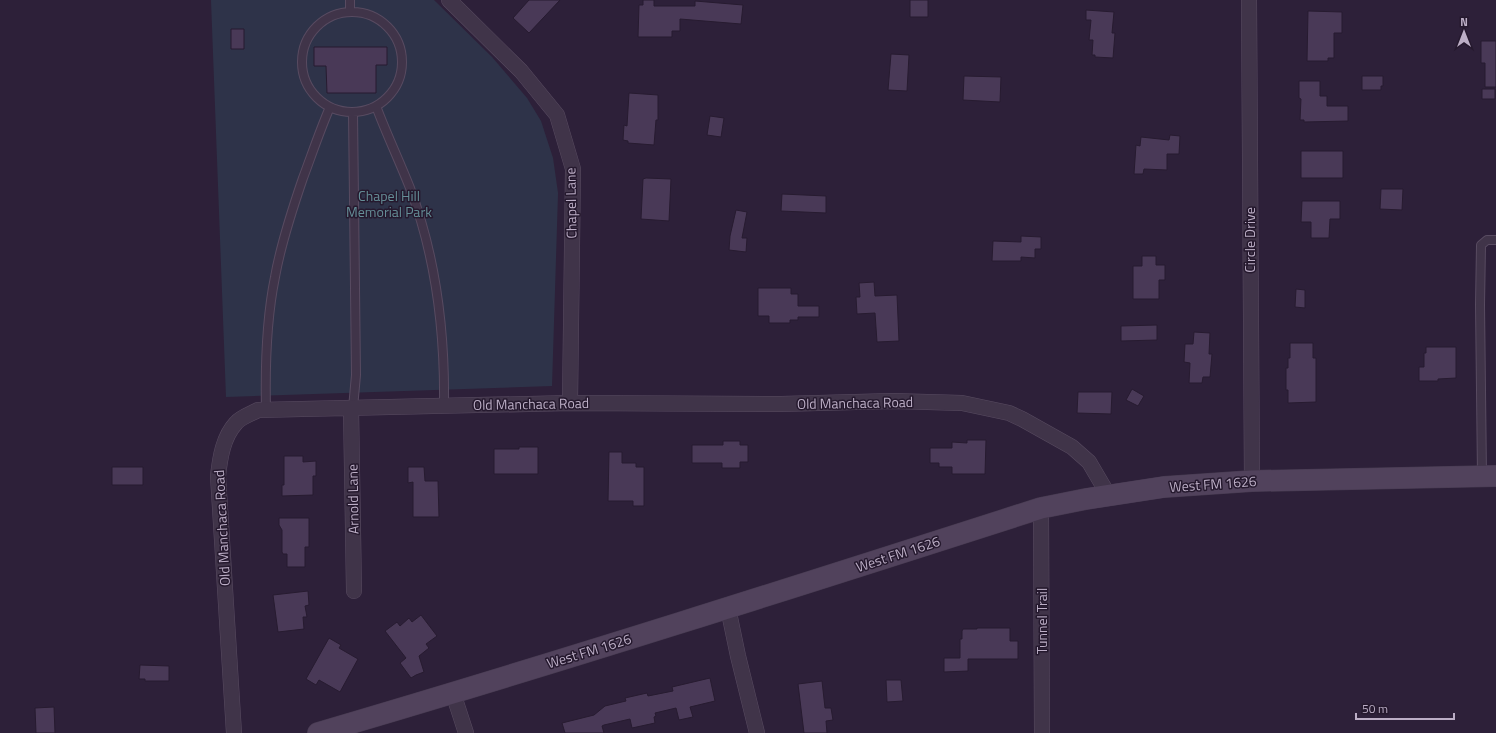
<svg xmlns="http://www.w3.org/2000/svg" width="1496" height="733" font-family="'Titillium Web',sans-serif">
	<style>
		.green { fill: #2e3349 }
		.building { fill: #493957; stroke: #271b30 }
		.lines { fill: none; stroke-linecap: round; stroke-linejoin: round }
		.service-casing { stroke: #584b61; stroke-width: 10 }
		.minor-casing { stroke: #584b61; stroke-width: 16 }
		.secondary-casing { stroke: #463a50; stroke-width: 22 }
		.service { stroke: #403449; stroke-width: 8 }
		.minor { stroke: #403449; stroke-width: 15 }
		.secondary { stroke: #51425c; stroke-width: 21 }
		.labels { text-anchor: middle; stroke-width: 3; stroke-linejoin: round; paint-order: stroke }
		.park-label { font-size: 14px; fill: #658e97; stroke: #25192e }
		.street-label { font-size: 14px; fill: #bcaec6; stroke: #25192e }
	</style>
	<rect width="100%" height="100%" fill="#2d2039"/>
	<path class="green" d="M211,0H434L492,57L527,98L541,121L553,158L558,193L552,386L226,397Z"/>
	<path class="building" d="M529,0H560L529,33L513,18Z
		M643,0H654V6H695V1L743,5L741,24L680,19V31H672V37H638L639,5H643Z
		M910,0H928V17H910Z
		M1086,10L1114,12L1112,33H1115L1113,58L1095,57V55H1092L1093,40H1089L1091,20H1086Z
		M1308,11L1342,12V33H1334V58H1328V61H1307Z
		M231,29H244V49H231Z
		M1481,41H1496V87H1485V63H1481Z
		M314,47H387V65H376V93H327L326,66H314Z
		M891,54L909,55L907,91L888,90Z
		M964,76L1001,77L1000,102L963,100Z
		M1362,76H1383V86H1381V90H1362Z
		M1299,81H1320V96H1327V106H1348V121L1304,122V120H1300L1301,99L1299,98Z
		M1482,89H1495V99H1482Z
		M629,93L658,95V120H656L654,145L628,143V141L623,140L624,125L627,126Z
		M710,116L724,118L721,137L707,135Z
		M1170,135L1180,136L1179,154H1167V170L1144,169L1143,174H1134L1136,145L1140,146L1141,137L1169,140Z
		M1301,151H1343V178H1301Z
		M646,178L671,179L669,221L641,219L643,179Z
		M1381,189H1403L1402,210L1380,209Z
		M782,194L826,196V213L781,211Z
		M1302,201H1340V219H1330L1329,238H1311V222H1301Z
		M736,210L747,212L742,238H747L746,252L729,250L730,236Z
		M1021,236L1041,237V249H1035V258L1021,257V261H992L993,241L1021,242Z
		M1142,256H1156V265H1165V280H1159V299H1133V266H1142Z
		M874,282L875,296L897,295L899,341L877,342L875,313L857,314L856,297H860L859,283Z
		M758,288H791V294H798V306H819V317H798V320H790V323H769V316H758Z
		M1296,289L1305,290V308L1295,307Z
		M1157,325V340L1121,341V326Z
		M1194,332L1210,333L1209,354H1212L1210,377H1203L1202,383H1189L1190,363L1184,362L1185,344H1193Z
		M1290,343H1313V358H1316V402L1288,403V390H1286V368H1288V358H1290Z
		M1426,347H1456V378L1438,379V381H1419V367H1424V353H1426Z
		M1132,389L1144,396L1138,406L1126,400Z
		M1078,392H1112L1111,414L1077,413Z
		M967,440H986L985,474H952V467H939V463H930V448H952V442L967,443Z
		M723,441H740V445H748V462H740V468H722V463H692V445H723Z
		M519,447H538V474H494V449H519Z
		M609,452H622V463H636V467H644V506H633V501H608Z
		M284,456H303V462L316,461V476H313V495L282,496V485H284Z
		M112,467H143V485H112Z
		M408,467H424L425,481H438L439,517H413V482L408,483Z
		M279,518H309V547H305V567H287V554H283L282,552V530L279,525Z
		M308,591L309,605L305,606L307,617H303L304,629L278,632L273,595Z
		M421,615L437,636L426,644L429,648L419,656L424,672L416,675L411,678L400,663L406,658L385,631L397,622L400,626L409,618L412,622Z
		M977,628H1010V641H1018V659H968V671L944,672V658H960V639H962V631L963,629H977Z
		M329,638L341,645L339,648L358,659L340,692L319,680L316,685L306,679Z
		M140,665L169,666V681H145V679H139Z
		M710,678L715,701L690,707L693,717L679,720L676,708L655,713L656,716L654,717L655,723L632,728L630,719L604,725L602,726L604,733H565L562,723L594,715L605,706L626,701L625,698L647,693L648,696L673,691L672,687Z
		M886,680H901L903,701L887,702Z
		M822,681L825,708H831L833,720L826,721L827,733H804L798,684Z
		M54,707L55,733H36L35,708Z"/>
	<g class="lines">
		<defs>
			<path id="service" d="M302 62a50 50 0 1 1 100 0a50 50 0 1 1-100 0Z
				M350,12V0
				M376,106C386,133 399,160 410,188C436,257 445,332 444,406
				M353,408L356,375L353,113
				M266,410C265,366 266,321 275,277C281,243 292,210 303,178C312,154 320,130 330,107
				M1482,476L1480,305L1481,245L1487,240H1496"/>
			<path id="minor" d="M449,0L521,71L557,115L573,169L570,403
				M1249,0L1252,481
				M351,408L354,591
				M1041,508L1042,733
				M728,608L738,656L757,733
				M453,693L466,733
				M234,733L218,476C220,458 223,437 236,423C241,417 251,414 258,410L570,403L781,404L893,401L962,403L1009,413L1022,419L1072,447L1089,462L1109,496"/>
			<path id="secondary" d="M318,733C560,662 801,585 1041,508L1086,499L1164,487L1252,481L1496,476"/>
		</defs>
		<use href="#service" class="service-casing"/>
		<use href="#minor" class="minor-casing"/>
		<use href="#secondary" class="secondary-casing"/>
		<use href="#service" class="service"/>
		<use href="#minor" class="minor"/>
		<use href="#secondary" class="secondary"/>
	</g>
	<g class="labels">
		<g class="park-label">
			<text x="389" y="201">Chapel Hill<tspan x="389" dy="16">Memorial Park</tspan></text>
		</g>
		<g class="street-label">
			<text transform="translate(571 203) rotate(-91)" y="5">Chapel Lane</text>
			<text transform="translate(1250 240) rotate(-90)" y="5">Circle Drive</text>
			<text transform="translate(855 403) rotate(-1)" y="5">Old Manchaca Road</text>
			<text transform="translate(531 404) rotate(-1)" y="5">Old Manchaca Road</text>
			<text transform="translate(1213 484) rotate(-4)" y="5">West FM 1626</text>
			<text transform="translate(353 499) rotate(-91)" y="5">Arnold Lane</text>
			<text transform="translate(222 528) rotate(-93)" y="5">Old Manchaca Road</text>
			<text transform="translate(898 554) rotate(-18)" y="5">West FM 1626</text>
			<text transform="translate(1042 621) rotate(-90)" y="5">Tunnel Trail</text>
			<text transform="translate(589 651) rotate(-17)" y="5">West FM 1626</text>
		</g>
	</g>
	<g transform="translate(1464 32)" stroke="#25192e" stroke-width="3" paint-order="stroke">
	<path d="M0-3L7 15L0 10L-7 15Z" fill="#bcaec6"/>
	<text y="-6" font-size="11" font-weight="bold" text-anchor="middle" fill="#bcaec6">N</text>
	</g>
	<path d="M1356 713v6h98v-6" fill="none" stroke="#bcaec6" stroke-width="2"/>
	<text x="1362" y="713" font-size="12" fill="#bcaec6" stroke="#25192e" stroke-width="3" paint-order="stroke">50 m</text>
</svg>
